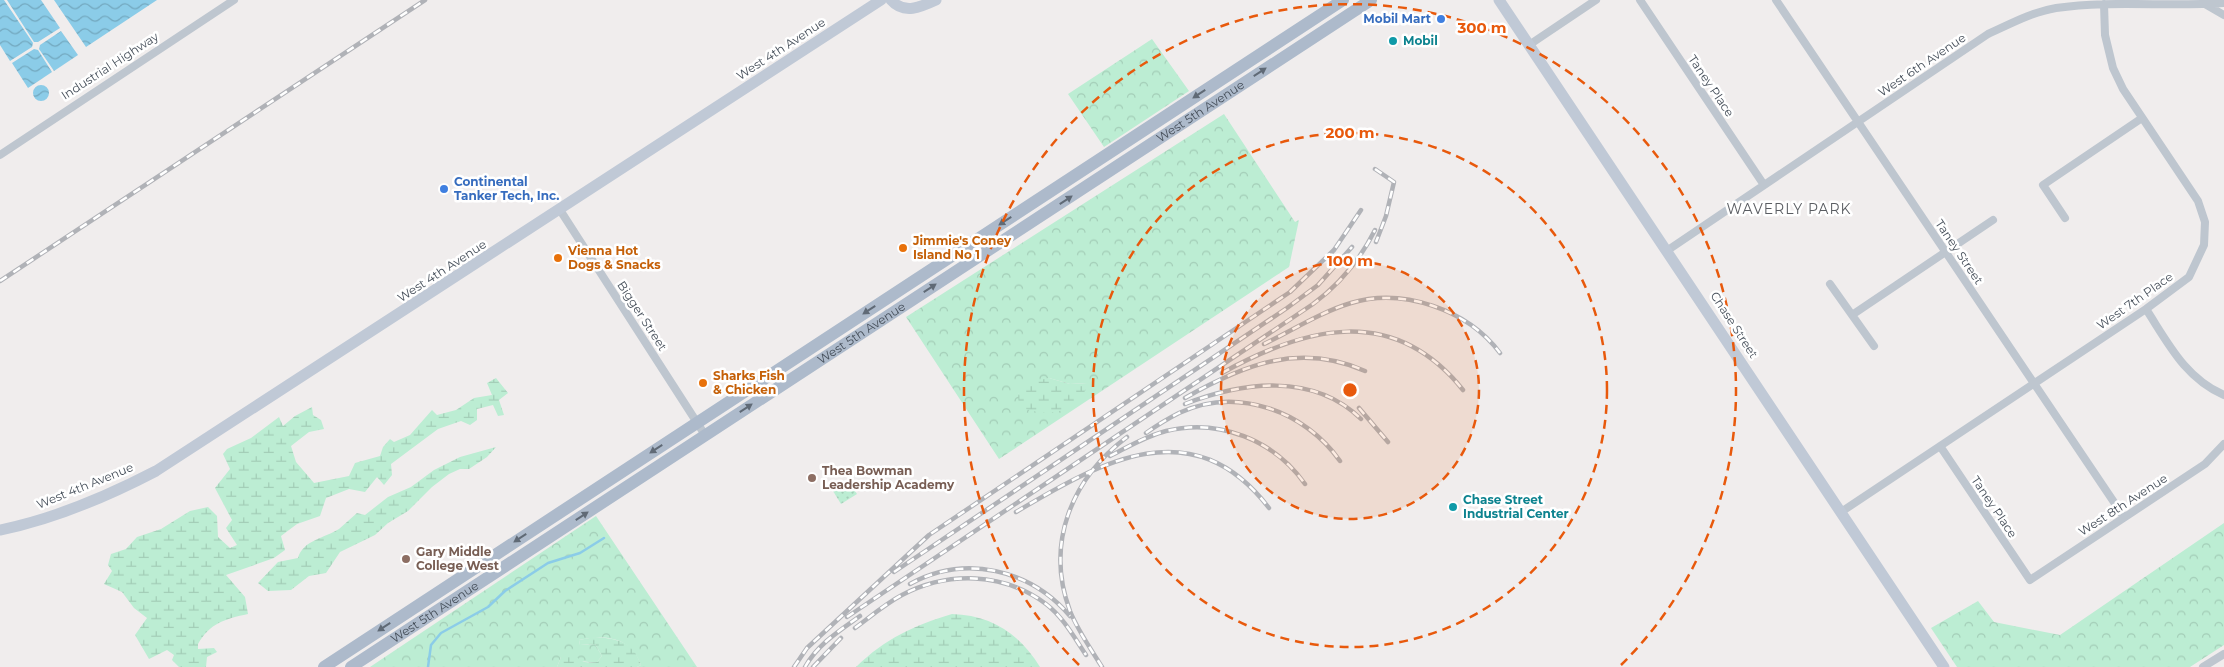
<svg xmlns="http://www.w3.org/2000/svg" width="2224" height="667" font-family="Montserrat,sans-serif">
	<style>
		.forest { fill: url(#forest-crowns); fill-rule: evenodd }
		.wetland { fill: url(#wetland-marsh) }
		.park { fill: url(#park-dots) }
		.water { fill: url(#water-waves) }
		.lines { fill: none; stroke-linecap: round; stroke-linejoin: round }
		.stream { stroke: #8bcce8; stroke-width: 2.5 }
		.street { stroke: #bec6cf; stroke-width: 8 }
		.secondary { stroke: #c0c9d6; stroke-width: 11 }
		.primary { stroke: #adbacb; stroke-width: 12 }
		.rail-casing { stroke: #b0b2b7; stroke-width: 4.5 }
		.rail { stroke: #fff; stroke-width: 2.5; stroke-dasharray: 8; stroke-linecap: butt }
		.oneway { fill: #606a76 }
		.ring { fill: none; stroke: #e8590c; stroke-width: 2.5; stroke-dasharray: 9 6 }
		.shop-dot { fill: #3f7fe0; stroke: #fff; stroke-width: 2 }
		.culture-dot { fill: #0f9aa8; stroke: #fff; stroke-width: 2 }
		.food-dot { fill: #e8710a; stroke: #fff; stroke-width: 2 }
		.education-dot { fill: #8d6e63; stroke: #fff; stroke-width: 2 }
		.labels { text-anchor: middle; stroke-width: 5; stroke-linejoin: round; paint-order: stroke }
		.shop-label { font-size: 12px; font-weight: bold; fill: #366cbe; stroke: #fff; text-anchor: end }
		.culture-label { font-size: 12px; font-weight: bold; fill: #0d838f; stroke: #fff; text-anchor: start }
		.street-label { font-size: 12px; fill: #464f5a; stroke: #fff }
		.food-label { font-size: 12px; font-weight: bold; fill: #c56008; stroke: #fff; text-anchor: start }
		.education-label { font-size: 12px; font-weight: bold; fill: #785e54; stroke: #fff; text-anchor: start }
		.neighbourhood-label { font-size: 14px; letter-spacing: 1px; fill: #5a5d62; stroke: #fff }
		.centre { fill: #e8590c; stroke: #fff; stroke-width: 2.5 }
		.ring-label { font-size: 15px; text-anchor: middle; font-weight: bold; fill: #e8590c; stroke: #fff; stroke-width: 5; stroke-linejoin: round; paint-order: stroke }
	</style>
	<defs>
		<pattern id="forest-crowns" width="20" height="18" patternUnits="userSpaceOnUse" patternTransform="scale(1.25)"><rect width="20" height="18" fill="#bcedd3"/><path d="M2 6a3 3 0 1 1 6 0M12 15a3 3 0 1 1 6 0" fill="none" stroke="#a3cdb7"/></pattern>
		<pattern id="wetland-marsh" width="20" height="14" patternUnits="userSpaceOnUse" patternTransform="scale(1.25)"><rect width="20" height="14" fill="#bcedd3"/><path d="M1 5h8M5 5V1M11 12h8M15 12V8" fill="none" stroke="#a3cdb7"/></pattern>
		<pattern id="park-dots" width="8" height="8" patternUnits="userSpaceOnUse" patternTransform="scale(1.25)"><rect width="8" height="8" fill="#bcedd3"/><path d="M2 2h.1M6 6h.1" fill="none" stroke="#a3cdb7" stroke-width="1.8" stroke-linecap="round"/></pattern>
		<pattern id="water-waves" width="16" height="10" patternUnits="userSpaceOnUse" patternTransform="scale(1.25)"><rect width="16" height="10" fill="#8bcce8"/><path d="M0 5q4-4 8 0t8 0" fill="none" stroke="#73a8bf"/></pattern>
	</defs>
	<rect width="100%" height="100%" fill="#f0eded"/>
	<path class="forest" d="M1152,39L1189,91L1104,147L1068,94Z
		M1224,114L1295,222L1299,220L1289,267L999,459L906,317ZM1049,378L1070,384L1089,383L1018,394Z
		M596,516L697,667H637L641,665C631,637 605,634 579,640L580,645L595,644L602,656L597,662C584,663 574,659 561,657L557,667H370Z
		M2224,523V645L2190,667H1957L1931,628L1978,601L1994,622L2060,635Z"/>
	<path class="wetland" d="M496,378L508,393L499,400L504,415L498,416L493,405L477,409V420L470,425L461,421L438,429L391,464L392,475L384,485L377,477L365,492L349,489L326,498L320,516L297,524L281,536L285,550L274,558L226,575L245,597L248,614C225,619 210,623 198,644V649L214,648L217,652L207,657L206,667H179L172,660L174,655L167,650L149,659L135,635L147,618L134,608L122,592L104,584L112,571L108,565L111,554L126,549L137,537L161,529L190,511L208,507L217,516L218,537L230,548L237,545L226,528L232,520L215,488L230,469L223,454L227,449L251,438L279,417L283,426L295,416L312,407L313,415L321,420L324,429L309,432L291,446L296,462L314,483L349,476L355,463L380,456L383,447L390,439L394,442L410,435L432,410L437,415L456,410L474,398L492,395L487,383Z
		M1049,378L1070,384L1089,383C1076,414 1048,418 1019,407L1018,394L1031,382Z
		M496,447L487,457L469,469H460L449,474L432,487L408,511L388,523L375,535L340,552L326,573L309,576L291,590L268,591L258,583L278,562L298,558C303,540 325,538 339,529C345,524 351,518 357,513L365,515L388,497L411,487L434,470L460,457Z
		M952,614C991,615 1020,634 1040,667H856C886,638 913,626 952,614Z
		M595,637C618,639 633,641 641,665L637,667H557L561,657L574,652C579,663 586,663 597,662L602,656L595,644L580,645L579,640Z"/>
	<path class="park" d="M848,481L857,494L841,504L833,491Z"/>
	<path class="water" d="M0,0H4L33,43L32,47L10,61L0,45Z
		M7,0H41L60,28L38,42H34Z
		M54,0H157L86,47Z
		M61,31L78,55L54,71L39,49L40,45Z
		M34,49L38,50L52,72L28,88L12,63Z
		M33 93a8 8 0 1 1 16 0a8 8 0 1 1-16 0Z"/>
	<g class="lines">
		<path class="stream" d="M428,667L431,645L441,633L488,607L505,591L548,563L580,553L604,538"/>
		<path class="street" d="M1640,0L1764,185
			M1776,0L2124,517
			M2205,4L2224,15
			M1529,45L1596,0
			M0,155L234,0
			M560,210L705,435
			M2065,218L2043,185L2142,118
			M1668,250L1988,34C2010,24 2032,12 2056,8C2111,0 2168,7 2224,3
			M1830,284L1874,346
			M2146,309C2168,343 2185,378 2224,395
			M1852,315L1993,220
			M1940,446L2030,580L2205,464L2224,444
			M1841,512L2146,309L2189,277L2204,245L2205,222L2198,201L2123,89L2113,68L2105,35L2104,4
			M2203,667L2224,654"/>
		<path class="secondary" d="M891,0C904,15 921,7 936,0
			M1499,0L1944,667
			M0,530C55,519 106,497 156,471L881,0"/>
		<g class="primary">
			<path d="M324,667L1343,0"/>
			<path id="s1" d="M351,667L1371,0"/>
		</g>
		<defs>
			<path id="rail" d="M1375,169L1394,182L1386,216L1376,242
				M0,281L425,0
				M1264,344C1293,330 1321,312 1351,303C1403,287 1468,310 1500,353
				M1222,373C1307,326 1394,304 1463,390
				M1185,398C1243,365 1299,342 1365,371
				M1185,404C1242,382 1313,372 1361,419
				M1359,408L1388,442
				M1146,433C1156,426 1167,419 1179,413C1237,386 1305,411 1340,461
				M1110,456C1128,447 1146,436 1166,431C1219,418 1274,440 1305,484
				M1016,512C1102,461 1193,409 1269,508
				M894,572L1287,308L1318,285L1352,247
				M910,584C965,554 1030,569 1070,616
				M847,617L1313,304C1340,284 1360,260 1375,230
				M855,628C870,617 885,604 902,595C948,571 1003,572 1046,604C1063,617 1074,637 1086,655
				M794,667L807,648L929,535L1290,292L1334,250L1361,210
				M805,667C818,644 839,631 860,616
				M813,667L841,638
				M1102,667C1091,649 1078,631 1070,611C1045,544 1071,479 1127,437"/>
		</defs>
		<use href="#rail" class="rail-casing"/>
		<use href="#rail" class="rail"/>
	</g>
	<defs><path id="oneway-solid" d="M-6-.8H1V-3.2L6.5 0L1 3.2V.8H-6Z" transform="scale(1.25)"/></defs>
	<g class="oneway">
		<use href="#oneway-solid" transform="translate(1260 72) rotate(-33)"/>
		<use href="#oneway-solid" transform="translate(1199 94) rotate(147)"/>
		<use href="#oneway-solid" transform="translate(1066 200) rotate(-33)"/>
		<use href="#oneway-solid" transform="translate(1005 221) rotate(147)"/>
		<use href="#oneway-solid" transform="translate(930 288) rotate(-33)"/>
		<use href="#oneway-solid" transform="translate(869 310) rotate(147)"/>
		<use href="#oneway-solid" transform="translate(746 408) rotate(-33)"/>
		<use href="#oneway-solid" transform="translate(656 449) rotate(147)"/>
		<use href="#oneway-solid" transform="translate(582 516) rotate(-33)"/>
		<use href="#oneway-solid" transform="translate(520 538) rotate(147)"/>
		<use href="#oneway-solid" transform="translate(384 627) rotate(147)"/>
	</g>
	<circle cx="1350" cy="390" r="129" fill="#e8590c" fill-opacity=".12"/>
	<g class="ring">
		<circle cx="1350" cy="390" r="129"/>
		<circle cx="1350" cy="390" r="257"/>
		<path d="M1079 665A386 386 0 1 1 1621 665"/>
	</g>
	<g class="shop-dot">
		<circle cx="1441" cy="19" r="5"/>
		<circle cx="444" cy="189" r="5"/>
	</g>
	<g class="culture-dot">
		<circle cx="1393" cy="41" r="5"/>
		<circle cx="1453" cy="507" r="5"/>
	</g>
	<g class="food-dot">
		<circle cx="903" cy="248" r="5"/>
		<circle cx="558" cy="258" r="5"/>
		<circle cx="703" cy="383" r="5"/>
	</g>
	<g class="education-dot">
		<circle cx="812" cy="478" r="5"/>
		<circle cx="406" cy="559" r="5"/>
	</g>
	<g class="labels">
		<g class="shop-label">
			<text x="1431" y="23">Mobil Mart</text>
			<text x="454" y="186" text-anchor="start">Continental<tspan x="454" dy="14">Tanker Tech, Inc.</tspan></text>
		</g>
		<g class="culture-label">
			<text x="1403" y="45">Mobil</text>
			<text x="1463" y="504">Chase Street<tspan x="1463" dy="14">Industrial Center</tspan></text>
		</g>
		<g class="street-label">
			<text transform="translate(781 49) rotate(-33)" y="4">West 4th Avenue</text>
			<text transform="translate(1922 65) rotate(-34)" y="4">West 6th Avenue</text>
			<text transform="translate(110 66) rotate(-33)" y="4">Industrial Highway</text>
			<text transform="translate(1711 86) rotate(56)" y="4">Taney Place</text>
			<text dy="4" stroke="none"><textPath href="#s1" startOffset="1015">West 5th Avenue</textPath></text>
			<text transform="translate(1959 252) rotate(56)" y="4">Taney Street</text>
			<text transform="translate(442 271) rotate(-33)" y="4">West 4th Avenue</text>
			<text transform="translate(2135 301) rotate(-35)" y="4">West 7th Place</text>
			<text transform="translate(642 316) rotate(57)" y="4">Bigger Street</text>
			<text transform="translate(1734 325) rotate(57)" y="4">Chase Street</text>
			<text dy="4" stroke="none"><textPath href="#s1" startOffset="610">West 5th Avenue</textPath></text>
			<text transform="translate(85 486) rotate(-22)" y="4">West 4th Avenue</text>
			<text transform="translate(2123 505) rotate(-33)" y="4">West 8th Avenue</text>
			<text transform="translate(1994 507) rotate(56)" y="4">Taney Place</text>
			<text dy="4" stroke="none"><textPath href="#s1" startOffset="100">West 5th Avenue</textPath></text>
		</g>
		<g class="food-label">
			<text x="913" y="245">Jimmie's Coney<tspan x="913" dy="14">Island No 1</tspan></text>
			<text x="568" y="255">Vienna Hot<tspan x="568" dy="14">Dogs &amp; Snacks</tspan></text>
			<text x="713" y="380">Sharks Fish<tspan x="713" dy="14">&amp; Chicken</tspan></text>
		</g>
		<g class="education-label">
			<text x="822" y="475">Thea Bowman<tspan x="822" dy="14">Leadership Academy</tspan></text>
			<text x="416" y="556">Gary Middle<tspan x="416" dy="14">College West</tspan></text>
		</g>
		<g class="neighbourhood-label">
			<text x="1789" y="214">WAVERLY PARK</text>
		</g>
	</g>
	<circle cx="1350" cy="390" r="8" class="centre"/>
	<g class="ring-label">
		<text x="1482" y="33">300 m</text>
		<text x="1350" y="138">200 m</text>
		<text x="1350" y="266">100 m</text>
	</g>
</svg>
